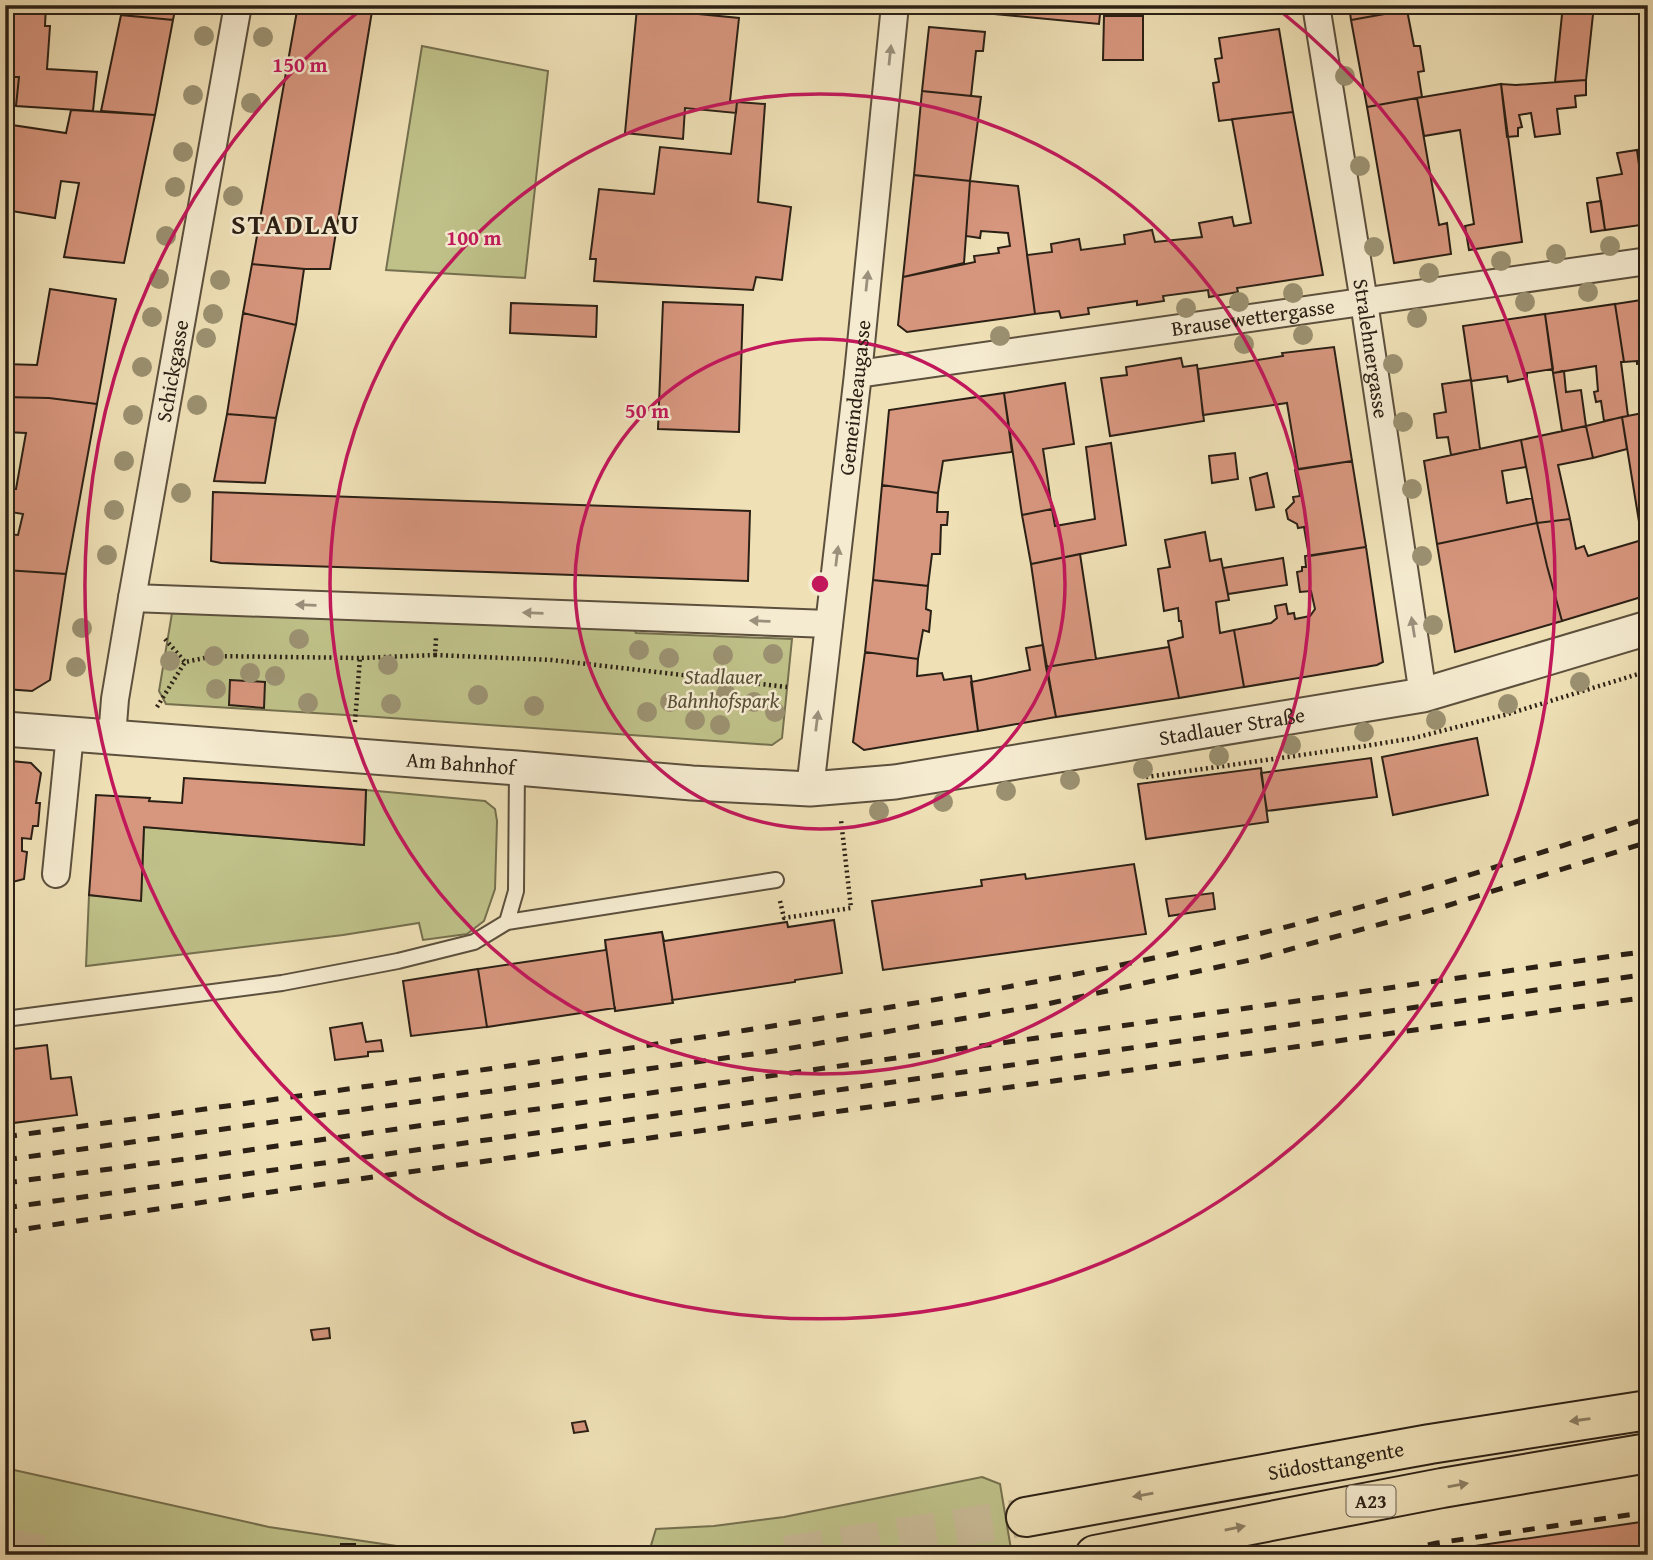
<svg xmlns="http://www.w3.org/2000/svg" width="1653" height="1560" font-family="'Gentium Book Plus',serif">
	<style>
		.green { fill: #bfc189; stroke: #75704f; stroke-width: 2 }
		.building { fill: #d7967e; stroke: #2b2015; stroke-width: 2 }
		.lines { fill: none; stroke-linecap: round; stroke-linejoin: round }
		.motorway-tunnel { stroke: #c8ba96; stroke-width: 38; stroke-dasharray: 38 19; stroke-linecap: butt }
		.service-casing { stroke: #5c503d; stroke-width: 18 }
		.minor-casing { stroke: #5c503d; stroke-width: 30 }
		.tertiary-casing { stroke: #5c503d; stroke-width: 37 }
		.motorway-casing { stroke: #2b2015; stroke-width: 42 }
		.path { stroke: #2b2015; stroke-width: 4.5; stroke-dasharray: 2 3.5; stroke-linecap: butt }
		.service { stroke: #f5ebd0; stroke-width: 14 }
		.minor { stroke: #f5ebd0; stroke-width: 26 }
		.tertiary { stroke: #f5ebd0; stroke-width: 33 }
		.motorway { stroke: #efe0b6; stroke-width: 38 }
		.rail { stroke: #2b2015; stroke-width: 5; stroke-dasharray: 12 12; stroke-linecap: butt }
		.tree { fill: #9b9171 }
		.oneway { fill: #9a907c }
		.oneway2 { fill: #8d8066 }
		.ring { fill: none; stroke: #c2185b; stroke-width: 3.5 }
		.labels { text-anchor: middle; stroke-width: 5; stroke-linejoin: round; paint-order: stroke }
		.shield { fill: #f5ebd0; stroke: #685d4d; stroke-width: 2 }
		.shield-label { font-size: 19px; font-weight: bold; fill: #2b2015 }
		.street-label { font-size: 21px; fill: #2b2015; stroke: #f5ebd0 }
		.park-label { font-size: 21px; font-style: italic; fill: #575038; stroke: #f5ebd0 }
		.district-label { font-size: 28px; font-weight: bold; letter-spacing: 2px; fill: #2b2015; stroke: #f5ebd0 }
		.centre { fill: #c2185b; stroke: #f5ebd0; stroke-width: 3.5 }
		.ring-label { font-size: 21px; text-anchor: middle; font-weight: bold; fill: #c2185b; stroke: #f5ebd0; stroke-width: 5; stroke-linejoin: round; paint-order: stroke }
	</style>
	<rect width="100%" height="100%" fill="#efe0b6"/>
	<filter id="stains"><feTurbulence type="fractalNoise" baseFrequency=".00286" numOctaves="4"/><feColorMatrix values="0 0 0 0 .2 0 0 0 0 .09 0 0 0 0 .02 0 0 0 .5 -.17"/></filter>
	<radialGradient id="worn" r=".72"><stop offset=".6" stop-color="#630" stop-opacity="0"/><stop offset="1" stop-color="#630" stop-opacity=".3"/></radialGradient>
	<path class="green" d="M422,46L548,71L525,278L386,270Z
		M172,613L634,629L636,633L792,639L782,738L772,745L363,716L166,704L159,691Z
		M366,790L485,801L495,809L497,821L495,889L484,921L467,934L423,940L419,923L343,935L86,966L89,895L141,900L144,827L364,845Z
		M5,1468L269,1527L457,1555H25L5,1551Z
		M982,1477L1000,1484L1012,1555H671L649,1552L656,1529L714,1526L784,1517Z"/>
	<path class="building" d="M5,5H46L45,26H50L47,69L97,72L93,111L16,106L19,77H7L11,25L5,24Z
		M123,5H176L173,20L121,15Z
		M298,5H373L330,269H304L252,264Z
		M931,5H1101L1099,24L931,8Z
		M1349,5H1406L1407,10L1351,20Z
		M1563,5H1594L1586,80L1555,82Z
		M637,8L739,18L730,101L737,102L736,113L685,108L683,139L625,133Z
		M1407,10L1414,46H1420L1424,71L1418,72L1422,97L1367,107L1351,20Z
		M121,15L173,20L155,115L101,111Z
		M1104,16H1143V60H1103Z
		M5,24L11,25L7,77H19L16,106L5,105Z
		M929,27L985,32L983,51H976L971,96L922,91Z
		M1279,29L1293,112L1219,121L1213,83L1219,82L1215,59L1222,58L1219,38Z
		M1586,80V95L1575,96L1576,107L1557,109L1560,134L1535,137L1531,113L1519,115L1522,127L1518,128V136L1507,137L1501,84L1516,85Z
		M1501,84L1522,242L1469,250L1465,226L1474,224L1460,130L1424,136L1417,98Z
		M922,91L981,97L970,181L914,175Z
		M1417,98L1439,225L1447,223L1451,254L1394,263L1367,107Z
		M737,102L765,104L758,202L791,207L782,280L756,277L753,290L594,281L596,259H590L599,189L654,194L660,147L731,154Z
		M71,110L155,115L124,263L64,257L79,183L61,181L55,218L5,210V124L66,133Z
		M1293,112L1323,275L1237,288L1238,292L1209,297L1208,290L1163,296L1164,301L1137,305V301L1088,308L1089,314L1061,318L1059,311L1035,314L1027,255L1052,252L1051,244L1079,239L1081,250L1125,244L1124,235L1152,230L1155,242L1202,237L1199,223L1232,217L1234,226L1251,223L1232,119Z
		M1637,150L1640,172L1648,170V224L1605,230L1597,178L1622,174L1617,153Z
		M914,175L970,181L964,263L903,277Z
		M970,181L1018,186L1035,314L907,332L898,325L903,277L975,262L974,256L999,253L998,248L1010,246L1008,233L981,231L980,238L966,236Z
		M1601,201L1605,230L1591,232L1587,203Z
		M252,264L304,269L296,325L243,313Z
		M50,289L116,299L97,404L49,398L5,397V364L37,365Z
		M1648,299V363L1637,364V361L1624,362L1615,304Z
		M663,302L743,305L739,432L658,429Z
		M511,303L597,306L596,337L510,333Z
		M1615,304L1624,362H1621L1628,416L1604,421L1601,401L1596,402L1594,392L1598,391L1596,366L1553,373L1545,314Z
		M243,313L296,325L276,418L227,414Z
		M1545,314L1553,369L1527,373V378L1508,382L1507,376L1471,381L1463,326Z
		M1334,347L1352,461L1298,469L1287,403L1203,415L1198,369L1283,356L1282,353Z
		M1181,358L1183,367L1197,365L1204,421L1110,436L1101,378L1127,375L1126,367Z
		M1564,371L1566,392L1581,390L1586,426L1562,431L1553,373Z
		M1471,380L1480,449L1451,455L1448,437L1437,438L1434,414L1446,412L1442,384Z
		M1065,383L1074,444L1043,449L1052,509L1022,515L1004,393Z
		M1004,393L1012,452L943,461L938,493L882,485L889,410Z
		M5,397L49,398L97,404L66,574L5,570V534L18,535L23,514L5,511L7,489H16L26,433L5,432Z
		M1648,412V559L1642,540L1622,417Z
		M227,414L276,418L265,483L214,481Z
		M1622,417L1627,449L1593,458L1586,426Z
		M1586,426L1593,458L1558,465L1570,519L1537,523L1521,440Z
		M1521,440L1526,467L1502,471L1507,503L1532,498L1537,523L1437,544L1424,461Z
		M1111,443L1126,545L1031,564L1022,515L1052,509L1055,526L1095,519L1086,447Z
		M1235,453L1238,479L1212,483L1209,456Z
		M1352,461L1366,547L1309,556L1304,527L1298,528L1297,524L1288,519L1286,510L1294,502L1293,497L1300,496L1295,470Z
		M1267,473L1274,507L1256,510L1250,478Z
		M882,485L938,493L937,512H948L947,525H941L940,554H932L928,586L873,580Z
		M213,492L750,511L748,581L221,563L211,561Z
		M1570,519L1576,549L1584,546L1588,556L1642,540L1648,559V595L1562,621L1547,566L1537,523Z
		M1537,523L1547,566L1562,621L1455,652L1437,544Z
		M1205,532L1210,561L1221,559L1229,600L1216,602L1220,633L1234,630L1244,687L1179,698L1168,641L1183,637L1181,621H1179L1178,608L1164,611L1158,569L1170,567L1165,540Z
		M1366,547L1383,662L1377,665L1244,687L1234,630L1271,623L1277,618L1275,606L1286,604L1288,614L1294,613L1295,619L1310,616L1315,609L1311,591L1300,592L1297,572L1302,571V567H1306L1305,556Z
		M1080,554L1096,659L1046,667L1031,564Z
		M1283,558L1287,585L1228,594L1223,568Z
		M5,570L66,574L50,680L32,691L5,689Z
		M873,580L928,586L926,609L931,611L929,632L923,630L918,659L865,652Z
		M1043,645L1056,717L978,731L971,682L1030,670L1026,648Z
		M1169,647L1179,698L1056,717L1046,667Z
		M865,652L918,659L917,676L942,673L944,680L971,676L978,731L864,750L853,742Z
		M230,680L265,682L264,708L229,705Z
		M1477,738L1488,795L1393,815L1382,757Z
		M5,756H10L11,761L31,763L41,773L36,803H40L38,826H33L31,839L22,838V851L27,852L24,879L5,884Z
		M1371,758L1377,797L1267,811L1261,773Z
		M1261,768L1268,822L1146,839L1138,784Z
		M184,778L366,790L364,845L144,827L141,901L89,895L96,795L150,798L149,801L182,803Z
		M1134,864L1146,934L883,970L872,901L982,886L981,880L1025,874L1026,879Z
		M1213,893L1215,909L1169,916L1166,899Z
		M834,920L842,973L795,980V982L672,1000L673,1003L615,1011V1008L487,1027L478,969L606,950L605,940L662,932L664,941L787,922L788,927Z
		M662,932L673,1003L615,1011L605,940Z
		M478,969L487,1027L411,1036L403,981Z
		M362,1023L366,1042L381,1040L383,1051L368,1052V1056L335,1060L330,1028Z
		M47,1045L51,1079L71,1077L77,1115L5,1124V1050Z
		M329,1328L330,1338L313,1340L311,1330Z
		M585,1421L588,1431L574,1433L572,1423Z
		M1648,1521V1555H1448L1447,1550Z
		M341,1544H355L354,1555H340Z"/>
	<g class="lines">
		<path class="motorway-tunnel" d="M5,1547L45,1555
			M786,1555L1026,1517"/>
		<defs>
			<path id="service" d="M507,922L776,880
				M5,1019L282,983L398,961L474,942L507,922L516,891L517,768"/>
			<g id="minor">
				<path id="s1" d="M1316,5L1364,302L1423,695"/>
				<path id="s2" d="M858,374L1648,261"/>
				<path d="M132,598L829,624"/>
				<path id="s3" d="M112,737L115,699L132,598L238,5"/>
				<path id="s4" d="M810,789L858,374L895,5"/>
				<path d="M56,874L70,734"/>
			</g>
			<g id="tertiary">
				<path id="s5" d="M5,729L517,768L692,783L810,789L895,782L1423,695L1648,628"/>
			</g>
			<g id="motorway">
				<path id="s6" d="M1026,1517L1430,1444L1648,1410"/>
				<path d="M1095,1555L1442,1488L1648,1453"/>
			</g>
		</defs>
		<use href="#service" class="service-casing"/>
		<use href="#minor" class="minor-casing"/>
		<use href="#tertiary" class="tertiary-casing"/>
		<use href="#motorway" class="motorway-casing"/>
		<path class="path" d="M165,639L185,662
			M435,655L552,660L787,687
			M157,707L185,662L214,656L360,658
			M355,722L360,658L435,655L436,638
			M1146,777L1365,746L1414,738L1508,714L1648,671
			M780,901L784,918L851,908L841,820"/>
		<use href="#service" class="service"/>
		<use href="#minor" class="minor"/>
		<use href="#tertiary" class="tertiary"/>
		<use href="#motorway" class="motorway"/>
		<path class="rail" d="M5,1137C253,1102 500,1069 747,1030C900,1006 1052,982 1203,947C1354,913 1501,866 1648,818
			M5,1160L774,1051L1042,1005L1255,959L1446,906L1648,842
			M5,1183L193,1158L1648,951
			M5,1208L656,1116L1648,974
			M5,1232L324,1184L1648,997
			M1381,1555L1437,1543L1648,1512"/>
	</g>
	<g class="tree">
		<circle cx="204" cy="36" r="10"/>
		<circle cx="263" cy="37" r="10"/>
		<circle cx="1345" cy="76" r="10"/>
		<circle cx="193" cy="95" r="10"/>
		<circle cx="251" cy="103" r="10"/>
		<circle cx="183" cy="152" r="10"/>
		<circle cx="1360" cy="166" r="10"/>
		<circle cx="175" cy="187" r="10"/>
		<circle cx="233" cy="196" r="10"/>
		<circle cx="166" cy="236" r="10"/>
		<circle cx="1610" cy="246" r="10"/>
		<circle cx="1374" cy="247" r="10"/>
		<circle cx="1556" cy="254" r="10"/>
		<circle cx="1501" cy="261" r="10"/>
		<circle cx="1429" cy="273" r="10"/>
		<circle cx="159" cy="279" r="10"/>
		<circle cx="220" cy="280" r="10"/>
		<circle cx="1588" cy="292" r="10"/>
		<circle cx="1293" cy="293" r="10"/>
		<circle cx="1239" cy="302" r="10"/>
		<circle cx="1525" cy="302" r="10"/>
		<circle cx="1186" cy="308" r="10"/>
		<circle cx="213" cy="314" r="10"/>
		<circle cx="152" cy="317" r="10"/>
		<circle cx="1417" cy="318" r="10"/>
		<circle cx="1303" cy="335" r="10"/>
		<circle cx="1000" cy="336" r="10"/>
		<circle cx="206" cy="338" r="10"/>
		<circle cx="1244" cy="344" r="10"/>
		<circle cx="1393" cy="364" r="10"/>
		<circle cx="142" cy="367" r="10"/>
		<circle cx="197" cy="405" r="10"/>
		<circle cx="133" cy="415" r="10"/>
		<circle cx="1403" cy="422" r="10"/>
		<circle cx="124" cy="461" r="10"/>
		<circle cx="1412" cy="489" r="10"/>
		<circle cx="181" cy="493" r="10"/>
		<circle cx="114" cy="510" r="10"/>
		<circle cx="107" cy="555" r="10"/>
		<circle cx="1422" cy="556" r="10"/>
		<circle cx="1433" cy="625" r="10"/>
		<circle cx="82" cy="628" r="10"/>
		<circle cx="299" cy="639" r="10"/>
		<circle cx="639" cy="650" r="10"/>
		<circle cx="773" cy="654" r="10"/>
		<circle cx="723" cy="655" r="10"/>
		<circle cx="214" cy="656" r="10"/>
		<circle cx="669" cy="658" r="10"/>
		<circle cx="170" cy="661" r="10"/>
		<circle cx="388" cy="665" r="10"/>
		<circle cx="76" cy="667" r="10"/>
		<circle cx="250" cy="673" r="10"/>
		<circle cx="275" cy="676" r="10"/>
		<circle cx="1580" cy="682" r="10"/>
		<circle cx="216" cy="689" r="10"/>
		<circle cx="726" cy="694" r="10"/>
		<circle cx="478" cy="695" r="10"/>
		<circle cx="670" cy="702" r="10"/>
		<circle cx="754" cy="702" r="10"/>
		<circle cx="308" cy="703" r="10"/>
		<circle cx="391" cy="704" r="10"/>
		<circle cx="1508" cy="704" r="10"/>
		<circle cx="534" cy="706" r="10"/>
		<circle cx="647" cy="712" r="10"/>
		<circle cx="775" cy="712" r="10"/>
		<circle cx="695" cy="720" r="10"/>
		<circle cx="1436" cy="720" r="10"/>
		<circle cx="720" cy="725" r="10"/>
		<circle cx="1364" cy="732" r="10"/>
		<circle cx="1291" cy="745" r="10"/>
		<circle cx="1219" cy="756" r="10"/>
		<circle cx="1143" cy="769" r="10"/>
		<circle cx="1070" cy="780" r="10"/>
		<circle cx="1006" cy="791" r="10"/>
		<circle cx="943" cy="802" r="10"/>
		<circle cx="879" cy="811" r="10"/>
	</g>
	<defs><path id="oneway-solid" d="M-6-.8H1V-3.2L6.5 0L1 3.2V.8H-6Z" transform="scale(1.75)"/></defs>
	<g class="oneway">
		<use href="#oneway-solid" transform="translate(890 55) rotate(-84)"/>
		<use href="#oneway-solid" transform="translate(867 281) rotate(-84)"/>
		<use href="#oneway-solid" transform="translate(837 556) rotate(-83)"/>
		<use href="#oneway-solid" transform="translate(306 605) rotate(-178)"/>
		<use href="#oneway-solid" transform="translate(533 613) rotate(-178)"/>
		<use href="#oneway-solid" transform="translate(760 621) rotate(-178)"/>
		<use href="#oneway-solid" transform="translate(1413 627) rotate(-99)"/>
		<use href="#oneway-solid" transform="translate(817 721) rotate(-83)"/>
	</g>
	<g class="oneway2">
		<use href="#oneway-solid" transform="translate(1580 1420) rotate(172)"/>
		<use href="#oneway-solid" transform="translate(1458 1485) rotate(-10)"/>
		<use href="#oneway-solid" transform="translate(1143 1495) rotate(170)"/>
		<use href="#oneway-solid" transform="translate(1235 1528) rotate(-11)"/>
	</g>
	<g class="ring">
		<circle cx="820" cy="584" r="245"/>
		<circle cx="820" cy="584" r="490"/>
		<path d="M1278 9A735 735 0 1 1 362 9"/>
	</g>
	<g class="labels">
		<rect class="shield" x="1346.5" y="1485.5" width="49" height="31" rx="5"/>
		<g class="shield-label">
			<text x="1371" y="1508">A23</text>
		</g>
		<g class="street-label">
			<text dy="7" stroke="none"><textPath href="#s2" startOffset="399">Brausewettergasse</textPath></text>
			<text dy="7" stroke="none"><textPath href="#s1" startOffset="348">Stralehnergasse</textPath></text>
			<text dy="7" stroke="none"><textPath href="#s3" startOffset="371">Schickgasse</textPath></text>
			<text dy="7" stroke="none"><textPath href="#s4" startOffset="394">Gemeindeaugasse</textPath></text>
			<text dy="7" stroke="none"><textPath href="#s5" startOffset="1234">Stadlauer Straße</textPath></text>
			<text dy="7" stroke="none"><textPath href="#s5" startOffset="457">Am Bahnhof</textPath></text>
			<text dy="7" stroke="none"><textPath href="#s6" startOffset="315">Südosttangente</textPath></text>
		</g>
		<g class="park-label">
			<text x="723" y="684">Stadlauer<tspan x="723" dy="24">Bahnhofspark</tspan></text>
		</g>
		<g class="district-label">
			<text x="296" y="234">STADLAU</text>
		</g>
	</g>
	<circle cx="820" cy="584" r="10" class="centre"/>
	<g class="ring-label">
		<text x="300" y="72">150 m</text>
		<text x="474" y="245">100 m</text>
		<text x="647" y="418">50 m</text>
	</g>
	<rect width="1653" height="1560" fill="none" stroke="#efe0b6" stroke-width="28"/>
	<rect x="7" y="7" width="1639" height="1546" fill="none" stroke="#2b2015" stroke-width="3.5"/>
	<rect x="14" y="14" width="1625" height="1532" fill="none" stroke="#2b2015" stroke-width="2"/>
	<rect width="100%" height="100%" filter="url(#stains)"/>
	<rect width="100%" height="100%" fill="url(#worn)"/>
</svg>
